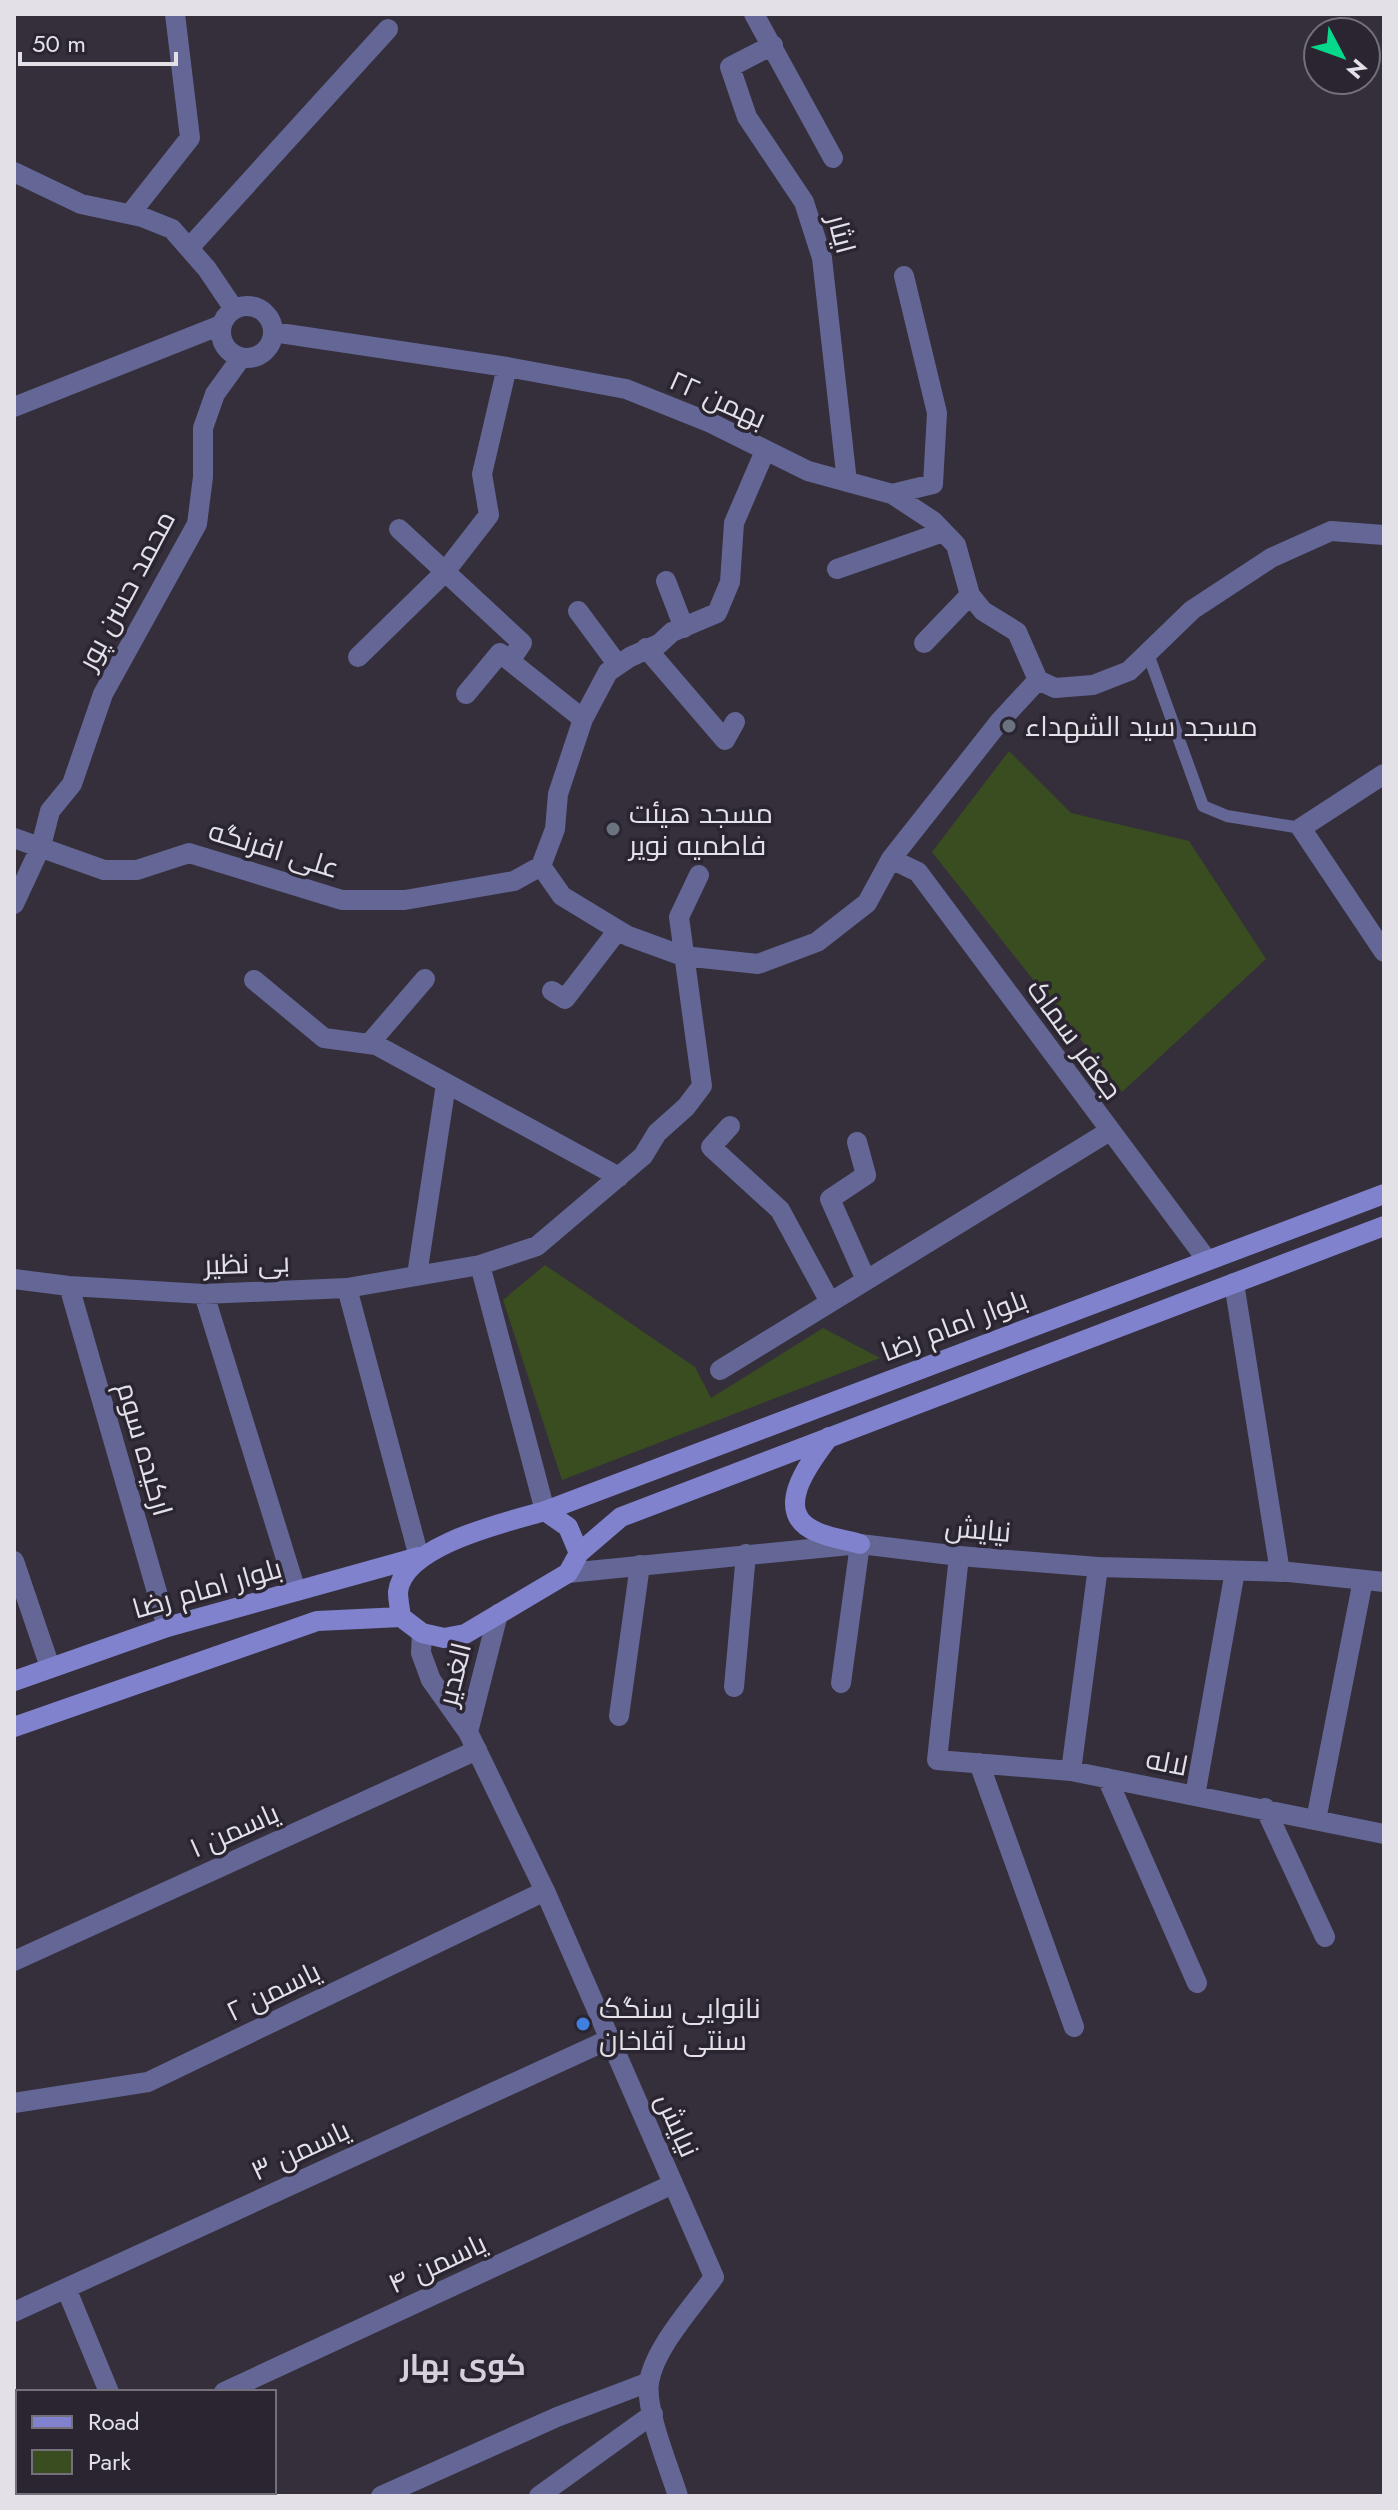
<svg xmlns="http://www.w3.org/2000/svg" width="1398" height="2510" font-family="Jost,Cairo,sans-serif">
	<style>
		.green { fill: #394d20 }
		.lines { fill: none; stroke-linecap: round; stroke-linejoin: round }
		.service { stroke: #646696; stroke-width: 12 }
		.minor { stroke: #646696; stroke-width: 20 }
		.tertiary { stroke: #646696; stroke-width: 20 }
		.secondary { stroke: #8082ce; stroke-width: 20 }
		.worship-dot { fill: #6b7280; stroke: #2a2530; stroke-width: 3 }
		.shop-dot { fill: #3f7fe0; stroke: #2a2530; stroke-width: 3 }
		.labels { text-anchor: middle; stroke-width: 7; stroke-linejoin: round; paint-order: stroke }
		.street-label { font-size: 28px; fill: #e3e0e7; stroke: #2a2530 }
		.poi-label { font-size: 28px; fill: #e3e0e7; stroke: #2a2530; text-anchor: start }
		.neighbourhood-label { font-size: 30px; font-weight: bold; fill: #d6d0dd; stroke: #2a2530 }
	</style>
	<rect width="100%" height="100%" fill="#342f3a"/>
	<path class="green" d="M1009,751L1071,813L1189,841L1266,959L1122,1092L932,852Z
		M545,1265L695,1367L711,1398L823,1328L880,1358L562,1480L503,1300Z"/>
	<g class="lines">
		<path class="service" d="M1147,651L1203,806L1227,816L1301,828"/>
		<path class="minor" d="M754,14L833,158
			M773,45L730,67L747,117L804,202L822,258L847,482
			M14,172L81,204L142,217L172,229L207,269L234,309
			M130,214L190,138L175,14
			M189,248L388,29
			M221 332a26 26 0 1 1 52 0a26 26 0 1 1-52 0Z
			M273,332L507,367L626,389L711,423L808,471L892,494L933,521L956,545L970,595L983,611L1017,632L1038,680
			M14,407L221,325
			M892,494L933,484L937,413L904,276
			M399,529L522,643L510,661L583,719
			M837,569L943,532
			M666,581L684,628
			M578,611L618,665
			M924,643L970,595
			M646,648L725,740L735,722
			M358,657L444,573L489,515L482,474L507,367
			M466,694L500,653L510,661
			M1384,774L1301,828L1384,952
			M14,838L104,870H137L189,853L342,900H405L514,881L541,866
			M891,859L918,872L1207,1260
			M541,866L562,896L628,936L683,956L758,964L817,942L867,903L891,859L1000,721L1038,680L1055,688L1093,685L1129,671L1192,610L1271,558L1331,531L1384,535
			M541,866L555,829L558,794L583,719L608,672L630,657L659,644L672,632L717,613L730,582L734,523L765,451
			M14,904L41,846L50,811L72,784L103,694L197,524L203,477V428L215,394L241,358
			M254,980L324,1038L376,1045L619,1177
			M552,991L565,999L618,930
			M369,1044L425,979
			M730,1126L711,1147L780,1210L830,1302
			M857,1142L866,1175L830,1199L866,1280
			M480,1265L545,1511
			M417,1275L446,1084
			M14,1279L69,1286L204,1294L347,1288L480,1265L537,1246L643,1156L657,1133L686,1107L702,1086L679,917L699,875
			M1234,1283L1280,1572
			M69,1286L167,1627
			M347,1288L419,1557
			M204,1294L296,1591
			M720,1370L1108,1132
			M959,1556L937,1760L1071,1771L1384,1834
			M14,1561L50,1667
			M841,1683L860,1544
			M734,1687L746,1554
			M619,1716L640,1565
			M979,1763L1074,2027
			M1071,1771L1098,1567
			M1107,1778L1197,1983
			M1195,1796L1235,1571
			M1265,1808L1325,1937
			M1316,1820L1363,1580
			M14,1961L477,1750
			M14,2103L148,2082L545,1891
			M66,2288L109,2392
			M14,2312L610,2039
			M224,2392L673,2184
			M14,2475L18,2474
			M152,2492L153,2496
			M381,2496L557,2417L649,2382
			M539,2496L653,2414"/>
		<path class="tertiary" d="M568,1573L860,1544L959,1556L1098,1567L1289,1572L1384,1582
			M422,1633L421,1653L431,1680L468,1732L545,1891L714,2277C694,2305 655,2347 649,2382C645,2411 669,2467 678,2496
			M468,1732L498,1614"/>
		<path class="secondary" d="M829,1437C810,1462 770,1513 817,1532C830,1538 846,1540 860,1544
			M545,1511L568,1527L579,1553L568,1573L465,1634L444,1638L422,1633L401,1617C400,1609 398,1600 398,1592C403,1545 507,1522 545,1511L1384,1194
			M579,1553L621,1517L1384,1226
			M14,1681L167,1627L419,1557
			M14,1727L317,1621L401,1617"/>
	</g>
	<g class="worship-dot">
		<circle cx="1009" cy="726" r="8"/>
		<circle cx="613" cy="829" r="8"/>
	</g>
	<circle class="shop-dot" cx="583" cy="2024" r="8"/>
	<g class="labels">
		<g class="street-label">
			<text transform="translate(842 234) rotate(75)" y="10">ایثار</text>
			<text transform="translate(718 399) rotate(24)" y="10">۲۲ بهمن</text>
			<text transform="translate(126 590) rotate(-62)" y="10">محمد حسن پور</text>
			<text transform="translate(274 849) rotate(17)" y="10">علی افرنگه</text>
			<text transform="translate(1075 1039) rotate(54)" y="10">جعفر سماک</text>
			<text transform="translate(247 1263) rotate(-2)" y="10">بی نظیر</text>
			<text transform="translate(954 1325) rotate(-21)" y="10">بلوار امام رضا</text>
			<text transform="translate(145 1449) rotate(74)" y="10">ارکیده سوم</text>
			<text transform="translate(978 1529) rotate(5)" y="10">نیایش</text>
			<text transform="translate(207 1588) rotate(-16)" y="10">بلوار امام رضا</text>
			<text transform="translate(454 1674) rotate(-76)" y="10">الغدیر</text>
			<text transform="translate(1167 1762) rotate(11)" y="10">لاله</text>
			<text transform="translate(234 1830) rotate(-24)" y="10">یاسمن ۱</text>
			<text transform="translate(273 1991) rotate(-26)" y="10">یاسمن ۲</text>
			<text transform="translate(678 2125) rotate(66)" y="10">نیایش</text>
			<text transform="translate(300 2150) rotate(-25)" y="10">یاسمن ۳</text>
			<text transform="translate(437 2263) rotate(-25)" y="10">یاسمن ۴</text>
		</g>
		<g class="poi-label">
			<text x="1025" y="736">مسجد سید الشهداء</text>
			<text x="629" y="823">مسجد هیئت<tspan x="629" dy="32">فاطمیه نویر</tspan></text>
			<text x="599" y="2018">نانوایی سنگک<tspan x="599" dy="32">سنتی آقاخان</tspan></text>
		</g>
		<g class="neighbourhood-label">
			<text x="463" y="2375">کوی بهار</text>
		</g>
	</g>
	<rect width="1398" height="2510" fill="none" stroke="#e3e0e7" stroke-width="32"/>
	<rect x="16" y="2390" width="260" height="104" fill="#2a2530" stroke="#747079" stroke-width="2"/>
	<rect x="32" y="2416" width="40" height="12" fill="#8082ce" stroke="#747079" stroke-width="2"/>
	<text x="88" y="2430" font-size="24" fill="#e3e0e7">Road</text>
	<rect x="32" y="2450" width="40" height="24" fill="#394d20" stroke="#747079" stroke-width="2"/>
	<text x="88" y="2470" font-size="24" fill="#e3e0e7">Park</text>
	<g transform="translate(1342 56) rotate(131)"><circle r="38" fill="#2a2530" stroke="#747079" stroke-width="2"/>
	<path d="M0-6L14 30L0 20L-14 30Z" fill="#06d98b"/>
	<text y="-12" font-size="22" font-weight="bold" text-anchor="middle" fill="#e3e0e7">N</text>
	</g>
	<path d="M20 52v12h156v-12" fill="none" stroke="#e3e0e7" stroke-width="4"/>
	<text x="32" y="52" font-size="24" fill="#e3e0e7" stroke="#2a2530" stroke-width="6" paint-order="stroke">50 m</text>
</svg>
